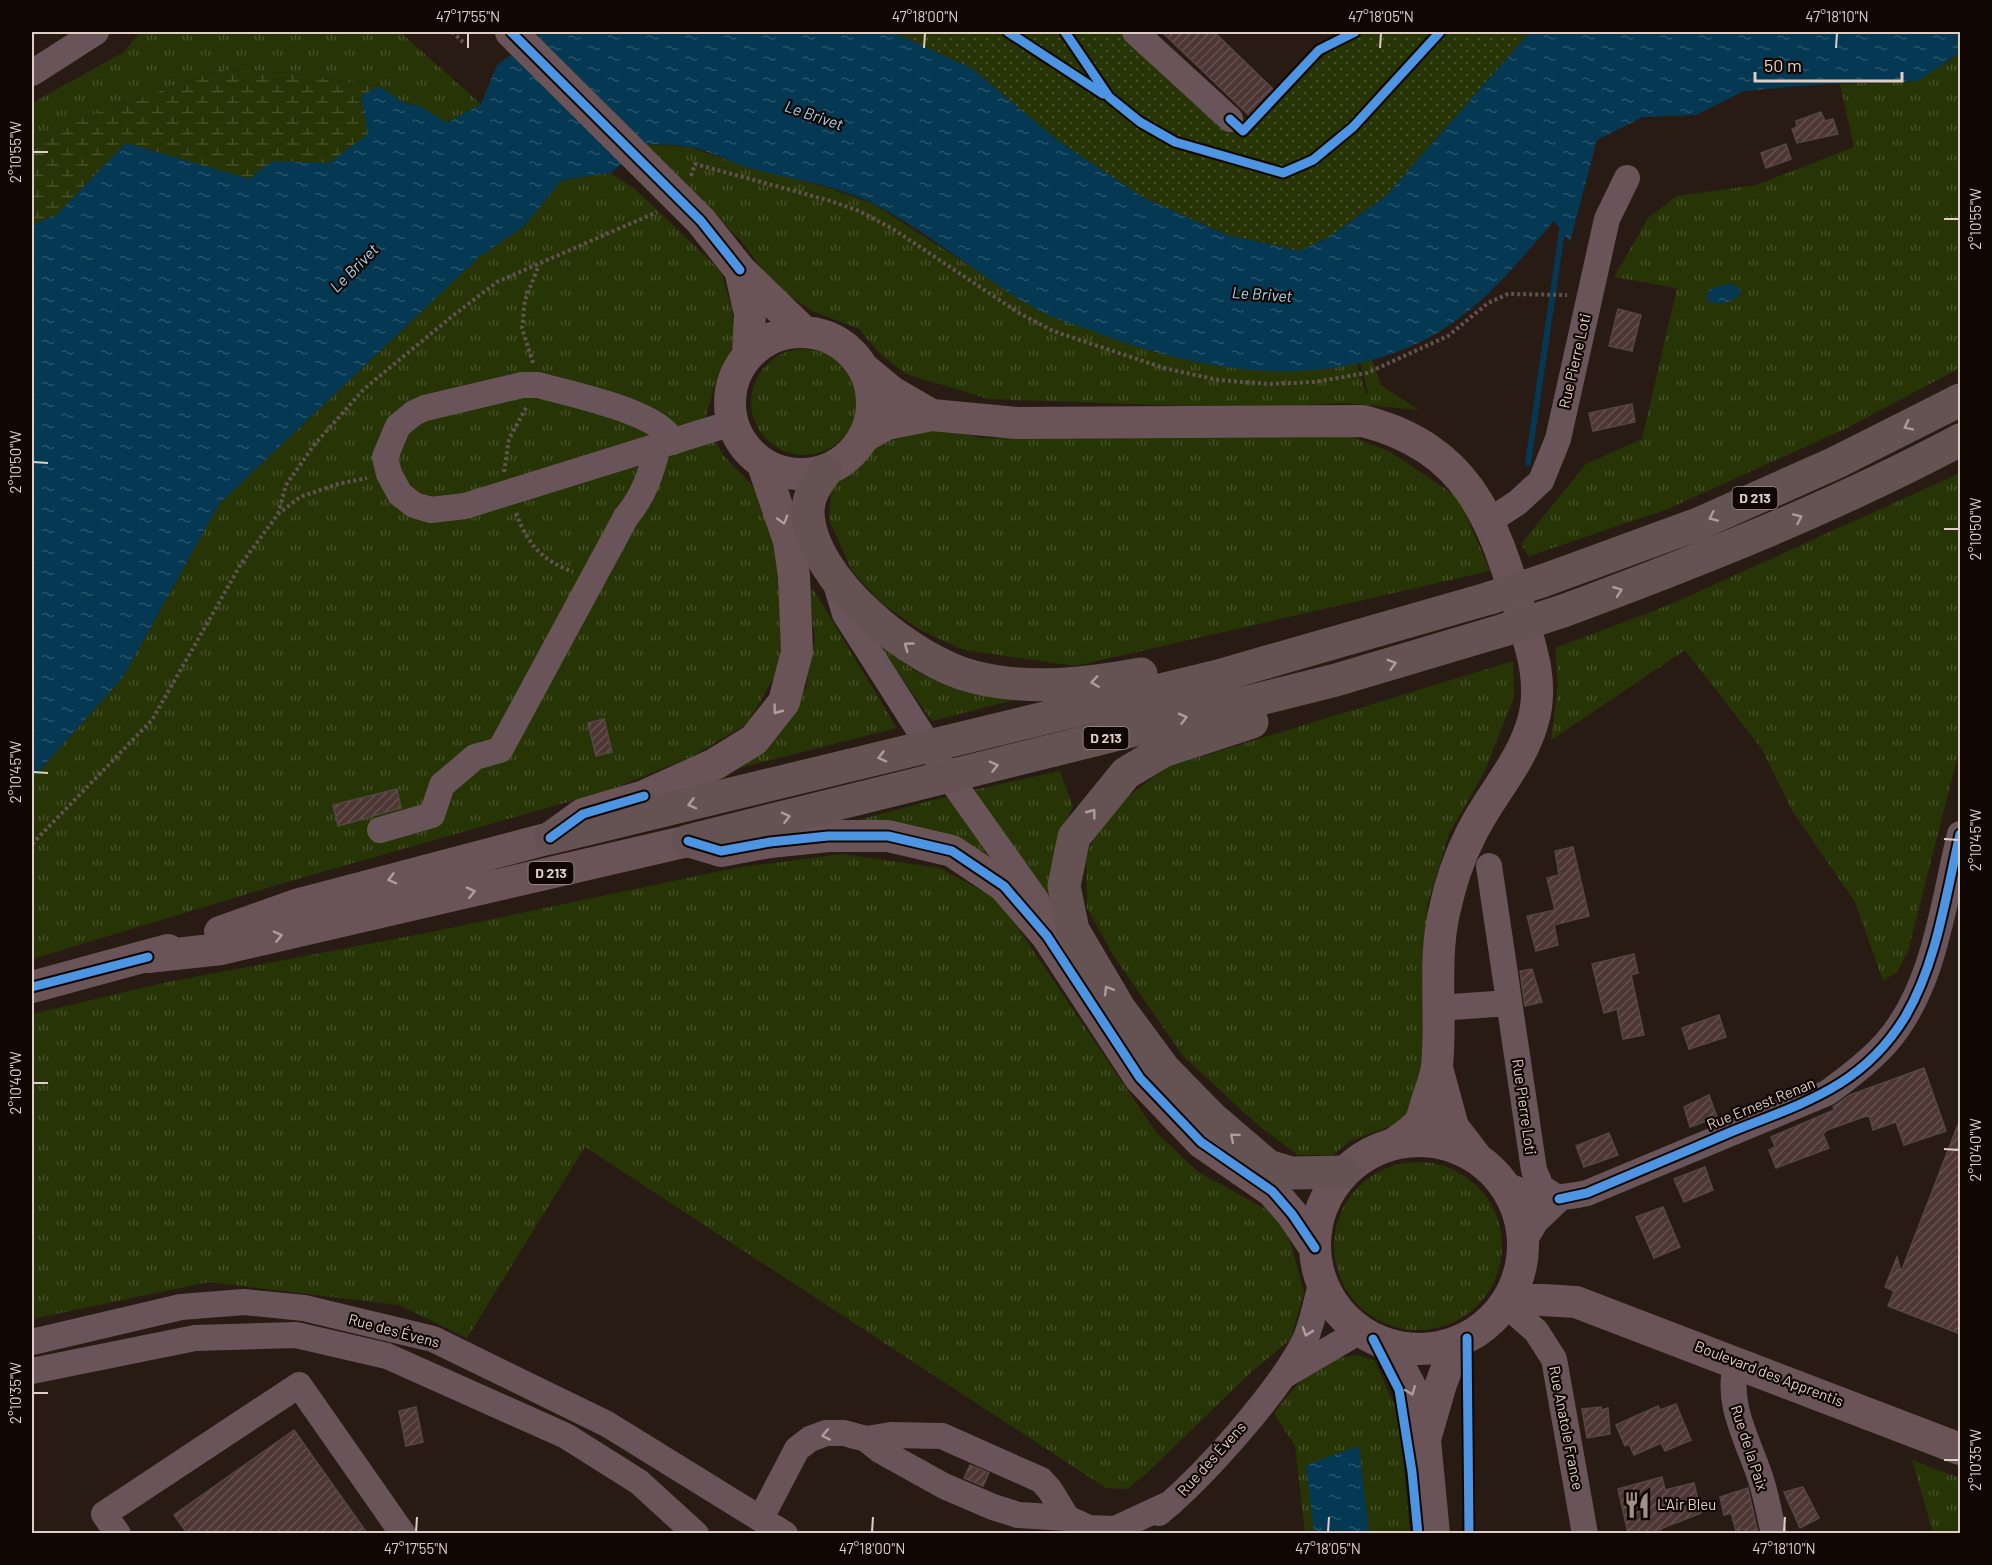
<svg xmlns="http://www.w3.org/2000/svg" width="1992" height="1565" font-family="Barlow,sans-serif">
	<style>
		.grass { fill: url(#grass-tufts) }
		.wetland { fill: url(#wetland-marsh) }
		.park { fill: url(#park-dots) }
		.water { fill: url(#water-ripples) }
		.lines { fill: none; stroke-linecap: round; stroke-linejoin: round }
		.stream { stroke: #043853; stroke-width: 6 }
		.building { fill: url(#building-hatch); stroke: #544743; stroke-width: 1.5 }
		.path { stroke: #615252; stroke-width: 4; stroke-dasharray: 3 3; stroke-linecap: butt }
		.minor { stroke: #695559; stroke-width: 26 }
		.major { stroke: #6b5457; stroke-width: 32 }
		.highway { stroke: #655253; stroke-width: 33 }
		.highway-bridge { stroke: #655253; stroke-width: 33 }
		.cycleway-casing { stroke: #100703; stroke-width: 13 }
		.cycleway { stroke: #4d94e3; stroke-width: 9 }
		.oneway { stroke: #ae9c98 }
		.oneway2 { stroke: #b19d9a }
		.oneway3 { stroke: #b09e9a }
		.ticks { fill: none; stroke: #dfcec6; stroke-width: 2 }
		.labels { text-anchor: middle; stroke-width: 4.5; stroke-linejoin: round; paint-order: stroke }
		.shield { fill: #100703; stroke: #a1928c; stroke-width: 1.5 }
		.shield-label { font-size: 14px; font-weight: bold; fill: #dfcec6 }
		.street-label { font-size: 15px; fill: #dfcec6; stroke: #100703 }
		.poi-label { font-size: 15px; fill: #dfcec6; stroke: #100703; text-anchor: start }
		.water-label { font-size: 16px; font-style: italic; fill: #a7d2f1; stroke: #100703 }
		.neatline { fill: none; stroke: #dfcec6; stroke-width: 2 }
		.ticks-label { font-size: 15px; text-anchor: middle; fill: #dfcec6 }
	</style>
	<defs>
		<pattern id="grass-tufts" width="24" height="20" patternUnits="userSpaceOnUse" patternTransform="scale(1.5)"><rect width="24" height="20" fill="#273406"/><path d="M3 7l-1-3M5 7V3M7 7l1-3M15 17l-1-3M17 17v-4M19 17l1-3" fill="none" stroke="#465029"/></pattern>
		<pattern id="wetland-marsh" width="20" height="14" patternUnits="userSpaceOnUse" patternTransform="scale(1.5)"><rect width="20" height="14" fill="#273406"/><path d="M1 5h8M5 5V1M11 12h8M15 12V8" fill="none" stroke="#465029"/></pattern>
		<pattern id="park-dots" width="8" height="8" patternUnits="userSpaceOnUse" patternTransform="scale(1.5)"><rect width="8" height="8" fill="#273406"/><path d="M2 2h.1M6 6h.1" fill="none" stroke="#465029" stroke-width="1.8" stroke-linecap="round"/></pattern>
		<pattern id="water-ripples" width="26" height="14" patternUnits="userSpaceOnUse" patternTransform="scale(1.5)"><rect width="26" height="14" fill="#043853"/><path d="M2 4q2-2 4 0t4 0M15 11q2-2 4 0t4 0" fill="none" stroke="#28546a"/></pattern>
		<pattern id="building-hatch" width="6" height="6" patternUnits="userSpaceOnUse" patternTransform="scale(1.5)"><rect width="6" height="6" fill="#4d3633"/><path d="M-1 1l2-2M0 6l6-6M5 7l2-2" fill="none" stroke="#66524f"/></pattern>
	</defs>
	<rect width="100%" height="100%" fill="#281b14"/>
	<path class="grass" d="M140,32H400L481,104L446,123L420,106L404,103L379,86L291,73L220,70L63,125L32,149V103L124,52Z
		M1960,53V368L1847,428L1668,509L1529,556L1521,544L1586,464L1642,439L1677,288L1614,277L1649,217L1677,196L1756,185L1854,147L1840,84L1918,81Z
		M644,144L689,147L754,169L822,186L872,203L1038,310L1299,371L1357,363L1366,394L1368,393L1360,362L1372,359L1381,385L1419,410L1345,403L1248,408L989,399L906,374L881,355L859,329L812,311L773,284L742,242Z
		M611,173L635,189L721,271L731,306L735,330L730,355L714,388L704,423L724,456L751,484L777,525L782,596L780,667L747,724L691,757L610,790L294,880L32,959V779L123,677L219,504L479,257L524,226L562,180Z
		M751 402a53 53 0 1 1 106 0a53 53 0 1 1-106 0Z
		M947,429L982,438L1344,434L1389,451L1459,498L1490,571L1075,666L964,650L920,630L880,602L852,571L829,520L831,489L839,473L879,439L897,431Z
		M1960,473V747L1908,951L1897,972L1883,981L1855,902L1793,812L1761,748L1685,650L1551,740L1558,685L1555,648L1669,605Z
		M813,589L897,728L723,772L781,731L806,687L815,638L808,593Z
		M878,644L917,672L961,688L1018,699L932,721Z
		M1513,661L1514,697L1484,773L1449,834L1427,907L1420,1104L1405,1121L1350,1141L1333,1155H1298L1260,1127L1183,1056L1113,955L1087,908L1086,854L1110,810L1167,767Z
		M1060,771L1073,807L1058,837L1053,910L974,790Z
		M949,796L993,863L839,825Z
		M842,854L940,868L999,900L1156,1132L1197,1171L1267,1210L1287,1229L1304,1292L1291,1339L1250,1373L1146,1474L1127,1489L1106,1488L585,1147L467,1338L399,1305L209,1282L32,1319V1014L163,983L436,931L735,868Z
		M1334 1246a84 84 0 1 1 168 0a84 84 0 1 1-168 0Z
		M1359,1355L1375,1361L1399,1415L1410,1533H1305L1295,1446L1274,1413C1300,1380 1315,1359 1359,1355Z
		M1912,1460L1960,1478V1533H1933Z"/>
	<path class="wetland" d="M220,70L291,73L379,86L404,103L32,608V149L63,125Z"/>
	<path class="park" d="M892,32H1122L1155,65L1230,119L1252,118L1352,32H1530L1385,197L1329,237L1301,251L1227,235L1144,198L1061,143L971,68Z"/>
	<path class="water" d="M542,32H892L971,68L1061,143L1144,198L1227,235L1300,251L1329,237L1385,197L1530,32H1960V53L1918,81L1826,84L1744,91L1696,115L1643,117L1597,140L1570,242L1554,221C1516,264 1480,311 1428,338C1322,393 1199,372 1093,331C1074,324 1053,319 1036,309C980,277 931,234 874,204C838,186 795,180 757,170C734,164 712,151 689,147C675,144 658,145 644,144L611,173L562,180L524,226L479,257L219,504L123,677L32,779V225L56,215L126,143L249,179L272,161L329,163L368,134L361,96L379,86L404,103L420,106L447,123L481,104L497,65Z
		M1730,283L1740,289L1741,293C1732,302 1720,307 1708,301L1706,296L1710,289Z
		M1359,1446L1369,1533H1314L1306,1465Z"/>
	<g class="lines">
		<path class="stream" d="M1528,463L1562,231"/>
	</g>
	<path class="building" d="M1162,32H1214L1273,89L1252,118Z
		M1821,112L1825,121L1833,119L1838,134L1797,143L1792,129L1797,127L1796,121Z
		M1786,144L1791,159L1766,168L1761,153Z
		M1618,309L1641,315L1632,351L1609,346Z
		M1632,404L1635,422L1593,431L1589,413Z
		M604,719L612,752L596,756L588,723Z
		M397,789L401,808L338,826L333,805Z
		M1573,847L1589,916L1554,925L1558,945L1536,951L1527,916L1555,910L1547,878L1559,875L1555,851Z
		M1634,954L1638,973L1631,975L1644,1035L1623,1039L1617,1009L1604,1013L1592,964Z
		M1532,969L1542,1002L1525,1006L1520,971Z
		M1719,1015L1726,1037L1689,1049L1682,1028Z
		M1924,1068L1946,1131L1904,1145L1896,1122L1873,1130L1869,1115L1827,1130L1823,1134L1829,1148L1776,1168L1769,1150L1775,1147L1771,1137L1834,1110L1833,1107L1850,1095Z
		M1709,1095L1717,1117L1690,1127L1684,1107Z
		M1959,1122H1960V1334L1888,1306L1894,1291L1885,1287L1897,1257L1901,1272Z
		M1609,1133L1618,1155L1584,1167L1576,1146Z
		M1705,1167L1713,1190L1684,1202L1674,1179Z
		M1663,1207L1680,1247L1654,1258L1636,1217Z
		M1676,1404L1691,1440L1665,1451L1661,1443L1634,1455L1629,1444L1625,1446L1616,1425L1658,1406L1660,1410Z
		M416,1407L423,1442L406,1446L399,1411Z
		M1601,1407V1410L1608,1408L1610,1434L1587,1438L1582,1409Z
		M294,1430L367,1533H187L174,1515Z
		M970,1465L989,1473L983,1486L964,1478Z
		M1662,1477L1665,1490L1694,1483L1701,1513L1660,1529L1661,1533H1628L1618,1489Z
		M1803,1487L1819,1518L1800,1528L1784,1492Z
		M1748,1488L1758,1533H1746L1744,1529L1736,1531L1731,1513L1724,1515L1720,1497Z"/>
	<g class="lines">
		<path class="path" d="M452,32L463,42
			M691,176L695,164L831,201L859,211L893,229L1019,313L1053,331L1164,368L1218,380L1270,384L1314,382L1367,373L1448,336L1488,303L1508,294L1567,295
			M533,363L522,328L525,300L539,265
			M504,472L509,439L527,406
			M516,513C528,545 542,560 573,572
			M278,514L286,485L314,445L364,389L450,318L497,282L657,212
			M32,844L152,720L241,564L278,514L300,497L338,484L367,478"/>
		<path class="minor" d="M1135,32L1230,119
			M32,73L96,32
			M673,442C661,412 570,394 538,385H522L425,408L414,413L398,426L385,457L389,474L400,494L414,505L431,510L465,506L732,423
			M1489,521L1517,503L1541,481L1558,439L1607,219L1627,178
			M835,581L845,614L949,777L1037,901L1046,933
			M380,830L432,815L442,785L475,757L500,750L626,517C644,496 651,473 658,447
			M1489,866L1534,1170L1541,1187L1559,1199
			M1438,1008L1509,1003
			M1505,1185C1539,1198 1551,1201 1587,1193L1827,1093C1848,1078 1868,1063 1886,1043C1935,987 1943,903 1960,834
			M1523,1243L1536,1221L1559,1199
			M1505,1304L1536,1331L1554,1359L1585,1534
			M32,1342L181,1307L244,1302L304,1308L433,1339L607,1424L785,1534
			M1737,1362C1724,1404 1750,1443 1762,1483C1767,1500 1770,1517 1774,1534
			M32,1371L195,1338L296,1335L387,1356L566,1436L639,1482L696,1534
			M1285,1375L1360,1331
			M866,1439L891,1435L942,1436L1041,1480L1050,1490L1067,1518
			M1159,1513C1204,1476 1279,1392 1305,1340C1313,1322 1316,1300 1322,1282
			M761,1518L797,1449L810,1439L826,1433H844L866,1439L881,1451L944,1486L993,1507L1018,1515L1067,1518L1089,1528L1115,1529L1171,1503
			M118,1534L104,1514L299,1385L403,1534"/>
		<path class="major" d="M511,32L701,221L740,270L803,331
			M740,270L750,314L748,354
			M730 403a71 71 0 1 1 142 0a71 71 0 1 1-142 0Z
			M863,368L892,392L932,415
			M865,436L886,424L932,415L1017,423L1363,421C1467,448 1492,516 1520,611C1531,647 1544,683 1533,721C1522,762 1491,794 1472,832C1459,857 1450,884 1444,913C1433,961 1442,1017 1437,1066C1436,1078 1430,1090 1427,1101C1425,1107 1423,1117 1420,1122C1414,1130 1403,1137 1395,1143
			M220,932L296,905L550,838L583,814L644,796L715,764L754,740L784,702L797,652L794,576L789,541L763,465
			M148,957L221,949L688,841L721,851L770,842L828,836H888L952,851L1004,886L1047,936L1140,1078L1201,1142L1272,1191L1292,1214L1315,1248
			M32,987L168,950
			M1437,1068L1453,1127L1476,1157
			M1315 1245a104 104 0 1 1 208 0a104 104 0 1 1-208 0Z
			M1509,1298L1576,1302L1960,1449
			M1388,1345L1412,1390L1425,1440L1434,1534
			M1425,1439L1441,1384L1456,1343"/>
		<path class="highway" d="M826,471C817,482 808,495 808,511C809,580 913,662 974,677C1030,691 1086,684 1141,674
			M1542,581L1698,524L1835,463L1960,400
			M1563,611C1698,561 1832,508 1960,440
			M1252,722L1163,751L1126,773L1074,837L1064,886L1073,930L1119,1008L1164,1069L1212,1118L1268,1166L1291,1173L1344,1172
			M550,838L1218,676L1490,598
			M688,841L1336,680L1504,630"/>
		<path class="highway-bridge" d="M1490,598L1542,581
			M1504,630L1563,611"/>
		<defs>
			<path id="cycleway" d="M511,32L701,221L740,270
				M1008,32L1103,94
				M1065,32L1109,97L1140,122L1175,142L1283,173L1313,160L1353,127L1440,32
				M1230,119L1243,131L1319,50L1355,32
				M550,838L583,814L644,796
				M688,841L721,851L770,842L828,836H888L952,851L1004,886L1047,936L1140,1078L1201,1142L1272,1191L1292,1214L1315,1248
				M32,987L148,957
				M1559,1199L1587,1193C1634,1173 1680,1154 1726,1134C1799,1104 1861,1089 1905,1017C1937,963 1946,894 1960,834
				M1467,1338L1469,1534
				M1373,1339L1399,1390L1412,1472L1418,1534"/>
		</defs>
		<use href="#cycleway" class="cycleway-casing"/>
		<use href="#cycleway" class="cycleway"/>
	</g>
	<defs><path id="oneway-chevron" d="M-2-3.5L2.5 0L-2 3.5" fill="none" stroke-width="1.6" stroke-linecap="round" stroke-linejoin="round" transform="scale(1.5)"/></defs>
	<g class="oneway">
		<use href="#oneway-chevron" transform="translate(1908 426) rotate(154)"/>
		<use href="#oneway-chevron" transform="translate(1713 517) rotate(156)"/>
		<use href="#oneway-chevron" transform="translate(1798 518) rotate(-24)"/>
		<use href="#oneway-chevron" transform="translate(1618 591) rotate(-20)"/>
		<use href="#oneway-chevron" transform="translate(908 646) rotate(-144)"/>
		<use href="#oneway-chevron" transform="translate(1392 664) rotate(-16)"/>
		<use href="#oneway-chevron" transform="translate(1095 682) rotate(172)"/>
		<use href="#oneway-chevron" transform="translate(1183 718) rotate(-14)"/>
		<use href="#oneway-chevron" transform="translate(882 757) rotate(166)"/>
		<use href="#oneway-chevron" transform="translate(994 766) rotate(-14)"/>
		<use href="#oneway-chevron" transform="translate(692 804) rotate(166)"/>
		<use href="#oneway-chevron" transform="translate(1092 813) rotate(-53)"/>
		<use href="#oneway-chevron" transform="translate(786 817) rotate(-14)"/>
		<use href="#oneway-chevron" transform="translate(1108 990) rotate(-121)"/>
		<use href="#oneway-chevron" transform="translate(1234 1137) rotate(-140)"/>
	</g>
	<g class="oneway2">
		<use href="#oneway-chevron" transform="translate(783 520) rotate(74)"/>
		<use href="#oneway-chevron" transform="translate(777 710) rotate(127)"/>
		<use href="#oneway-chevron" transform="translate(392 879) rotate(165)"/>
		<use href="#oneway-chevron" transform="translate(471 892) rotate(-13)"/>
		<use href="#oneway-chevron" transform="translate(278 936) rotate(-13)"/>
		<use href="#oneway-chevron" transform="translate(1411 1391) rotate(69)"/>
	</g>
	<g class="oneway3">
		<use href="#oneway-chevron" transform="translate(1307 1332) rotate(109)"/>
		<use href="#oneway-chevron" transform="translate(826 1435) rotate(169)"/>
	</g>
	<path class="ticks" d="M468,48V33M924,48L925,33M1380,48L1381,33M1836,48L1837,33M33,152H48M1944,219H1959M33,462L48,463M1944,529H1959M33,772L48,773M1944,839L1959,840M33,1083H48M1944,1149L1959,1150M33,1393H48M1944,1460H1959M416,1532L417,1517M872,1532L873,1517M1328,1532L1329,1517M1784,1532L1785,1517"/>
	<defs>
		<symbol id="restaurant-bare" viewBox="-9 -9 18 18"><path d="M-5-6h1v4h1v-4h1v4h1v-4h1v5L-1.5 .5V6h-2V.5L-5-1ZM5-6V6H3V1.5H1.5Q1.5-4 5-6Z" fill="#9f8f88" stroke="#100703" stroke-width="2.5" paint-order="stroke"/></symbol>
	</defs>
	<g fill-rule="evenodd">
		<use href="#restaurant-bare" x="1618" y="1486" width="38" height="38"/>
	</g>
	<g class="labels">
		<g class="shield">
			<rect x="1732.5" y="487" width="45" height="22" rx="4.5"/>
			<rect x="1083.5" y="727" width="45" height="22" rx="4.5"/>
			<rect x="528.5" y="862" width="45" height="22" rx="4.5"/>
		</g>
		<g class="shield-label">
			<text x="1755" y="503">D 213</text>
			<text x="1106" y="743">D 213</text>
			<text x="551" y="878">D 213</text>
		</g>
		<g class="street-label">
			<text transform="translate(1575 361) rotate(-77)" y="5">Rue Pierre Loti</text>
			<text transform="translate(1761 1104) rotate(-22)" y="5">Rue Ernest Renan</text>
			<text transform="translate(1524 1107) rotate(82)" y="5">Rue Pierre Loti</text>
			<text transform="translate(394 1331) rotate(15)" y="5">Rue des Évens</text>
			<text transform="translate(1769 1374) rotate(21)" y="5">Boulevard des Apprentis</text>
			<text transform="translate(1566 1428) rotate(79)" y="5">Rue Anatole France</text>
			<text transform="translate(1749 1448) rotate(72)" y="5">Rue de la Paix</text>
			<text transform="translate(1212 1459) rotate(-48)" y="5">Rue des Évens</text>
		</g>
		<g class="poi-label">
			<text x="1657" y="1510">L'Air Bleu</text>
		</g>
		<g class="water-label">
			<text transform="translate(814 115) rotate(19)" y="6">Le Brivet</text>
			<text transform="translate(354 268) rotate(-45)" y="6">Le Brivet</text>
			<text transform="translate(1262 294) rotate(4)" y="6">Le Brivet</text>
		</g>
	</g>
	<rect width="1992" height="1565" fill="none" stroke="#100703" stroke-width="66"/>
	<path d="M1755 72v9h147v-9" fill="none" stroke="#dfcec6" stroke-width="3"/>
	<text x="1764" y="72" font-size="18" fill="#dfcec6" stroke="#100703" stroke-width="4.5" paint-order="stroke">50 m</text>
	<rect x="33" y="33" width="1926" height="1499" class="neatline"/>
	<g class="ticks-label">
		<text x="468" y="22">47°17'55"N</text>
		<text x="925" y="22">47°18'00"N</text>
		<text x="1381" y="22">47°18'05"N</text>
		<text x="1837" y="22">47°18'10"N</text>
		<text transform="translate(16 152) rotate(-90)" y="5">2°10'55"W</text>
		<text transform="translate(1976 219) rotate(-90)" y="5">2°10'55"W</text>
		<text transform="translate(16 462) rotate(-90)" y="5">2°10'50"W</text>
		<text transform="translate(1976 529) rotate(-90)" y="5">2°10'50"W</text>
		<text transform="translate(16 772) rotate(-90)" y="5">2°10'45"W</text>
		<text transform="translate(1976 840) rotate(-90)" y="5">2°10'45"W</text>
		<text transform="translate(16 1083) rotate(-90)" y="5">2°10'40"W</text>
		<text transform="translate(1976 1150) rotate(-90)" y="5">2°10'40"W</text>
		<text transform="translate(16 1393) rotate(-90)" y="5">2°10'35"W</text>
		<text transform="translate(1976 1460) rotate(-90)" y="5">2°10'35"W</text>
		<text x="416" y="1554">47°17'55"N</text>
		<text x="872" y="1554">47°18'00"N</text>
		<text x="1328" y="1554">47°18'05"N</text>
		<text x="1784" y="1554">47°18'10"N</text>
	</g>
</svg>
